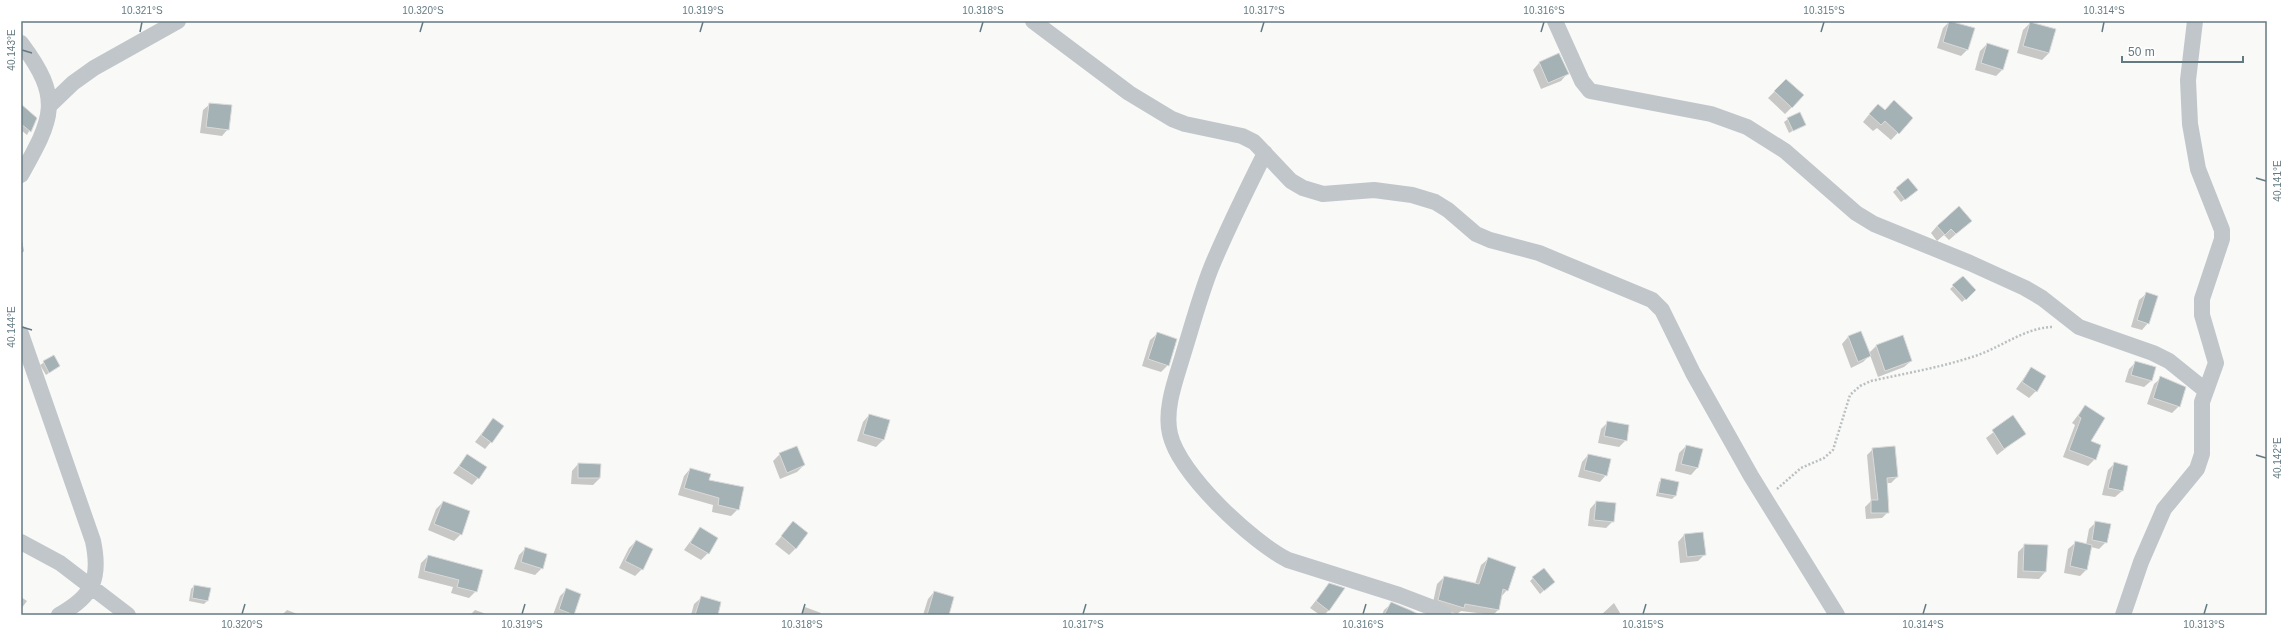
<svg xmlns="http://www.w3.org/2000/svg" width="2288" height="636" font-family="Arial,sans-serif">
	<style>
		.shadow { fill: #0003 }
		.building { fill: #a4b1b5; stroke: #dbdbd9 }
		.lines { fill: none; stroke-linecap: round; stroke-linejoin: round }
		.path { stroke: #babfc1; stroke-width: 2.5; stroke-dasharray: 2 2; stroke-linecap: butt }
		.minor { stroke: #c0c6c9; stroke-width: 16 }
		.ticks { fill: none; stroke: #647a82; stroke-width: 1.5 }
		.neatline { fill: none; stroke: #647a82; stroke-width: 1.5 }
		.ticks-label { font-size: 10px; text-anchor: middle; fill: #647a82 }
	</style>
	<rect width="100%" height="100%" fill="#f9f9f7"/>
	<path class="shadow" d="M1950,21L1974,28L1968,49L1961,56L1937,48L1943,28Z
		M2030,23L2049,53L2042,60L2017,53L2023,30Z
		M1987,44L2002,70L1996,76L1975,70L1980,51Z
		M1559,55L1567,74L1561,81L1541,89L1533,70L1539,63Z
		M1779,87L1792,107L1785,114L1768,98Z
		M210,104L228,129L222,136L200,133L203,110Z
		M1884,111L1912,118L1891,140L1877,128L1873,131L1863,122L1871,112Z
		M21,116L36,118L27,135L21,130Z
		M1788,119L1805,124L1789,133L1784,122Z
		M1908,179L1913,193L1901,202L1893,192Z
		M1971,221L1949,240L1944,235L1937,241L1931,233L1937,226Z
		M21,235L24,251L21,254Z
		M1963,277L1975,290L1962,302L1950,289Z
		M2146,294L2148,323L2142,330L2131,327L2139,300Z
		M1860,332L1869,353L1876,346L1902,337L1911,361L1904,367L1878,377L1870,355L1863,362L1851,368L1842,344L1848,337Z
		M1157,334L1168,365L1161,372L1142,366L1150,340Z
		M54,356L59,366L46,375L40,365Z
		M2136,362L2155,368L2151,381L2144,387L2125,382L2129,369Z
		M2031,368L2036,391L2029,398L2016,389Z
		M2161,378L2179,406L2172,413L2147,404L2154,384Z
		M2085,406L2089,441L2095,459L2088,466L2063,457L2075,425L2072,423Z
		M869,415L888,421L883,440L876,447L857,441L863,422Z
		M2013,417L2024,434L1997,455L1986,438Z
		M493,419L491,442L485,449L475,442Z
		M1608,422L1626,440L1619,447L1598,443L1601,429Z
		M1686,446L1702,450L1697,468L1691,475L1675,471L1679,453Z
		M1873,449L1897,477L1891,483H1887L1888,512L1882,518L1866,519L1865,507L1871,501L1867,455Z
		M780,454L804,465L797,472L780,479L773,461Z
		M1588,455L1606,475L1600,482L1578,477L1582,462Z
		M467,456L478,478L472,485L453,473Z
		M578,464L600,478L593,485L571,484L572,471Z
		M2114,464L2122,491L2115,497L2102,495L2108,470Z
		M690,469L708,481L738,509L731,516L712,512L713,505L678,495L684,476Z
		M1662,479L1678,482L1675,496L1672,499L1656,496L1659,482Z
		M443,502L461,534L454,541L428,530L436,509Z
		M1596,502L1613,521L1606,528L1588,526L1590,509Z
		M2096,522L2106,542L2099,549L2091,547L2087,569L2080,576L2064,573L2068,549L2075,543L2086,545L2089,529Z
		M793,523L796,548L789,555L775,544Z
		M700,528L708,553L701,560L684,550Z
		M1684,535L1705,554L1698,561L1680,563L1678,542Z
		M636,541L642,569L635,576L619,568L629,548Z
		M2025,545L2045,572L2039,579L2017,578L2018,552Z
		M525,549L542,568L535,575L514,569L519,555Z
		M428,556L476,591L469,598L451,593L453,587L418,578L421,563Z
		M1488,559L1507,590L1501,597L1498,610L1493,615L1461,611L1457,614L1432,607L1437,584L1444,577L1475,584L1481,565Z
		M1533,578L1550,585L1540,594L1530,581Z
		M1329,584V610L1324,615H1320L1310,608Z
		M194,586L207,601L204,604L189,601L191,589Z
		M566,590L573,614L553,615L560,596Z
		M934,592L948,615H923L928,599Z
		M21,597L27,601L21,609Z
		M701,598L717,615H691L694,604Z
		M1614,603L1620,613L1618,615H1601Z
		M1391,604L1400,615H1382L1384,610Z
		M805,607L821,613L820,615H801Z
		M287,610L300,615H282Z
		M475,610L489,615H470Z"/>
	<path class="building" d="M1949,21L1975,28L1968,50L1943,42Z
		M2030,22L2056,29L2049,53L2023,46Z
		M1987,43L2009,50L2003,70L1981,63Z
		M1559,53L1569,74L1548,83L1539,62Z
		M1786,79L1804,95L1792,108L1774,91Z
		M1894,100L1913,118L1899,134L1885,121L1881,125L1869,114L1878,104L1885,110Z
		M209,103L232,105L229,130L206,127Z
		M21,104L37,118L31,132L21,124Z
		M1800,112L1806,125L1793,131L1787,118Z
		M1908,178L1918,190L1905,200L1896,188Z
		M1959,206L1972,221L1956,234L1951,229L1945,235L1937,226Z
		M1963,276L1976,290L1966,300L1952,285Z
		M2146,292L2158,296L2149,324L2137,320Z
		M1861,331L1871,356L1858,362L1848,336Z
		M1157,332L1177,339L1169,366L1148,359Z
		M1903,335L1912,361L1885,371L1876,345Z
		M54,355L60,366L49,373L43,361Z
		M2135,361L2156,367L2152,381L2131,375Z
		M2031,367L2046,376L2037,392L2022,382Z
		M2160,376L2186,387L2180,407L2153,398Z
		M2085,405L2105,418L2091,441L2101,445L2096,460L2069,450L2081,418L2078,416Z
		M869,414L890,420L884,440L863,434Z
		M2013,415L2026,434L2004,449L1992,430Z
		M493,418L504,426L492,443L481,435Z
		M1607,421L1629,425L1627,441L1604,436Z
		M1686,445L1703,449L1698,468L1681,464Z
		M797,446L805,465L787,473L779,453Z
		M1895,446L1898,477L1887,478L1889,513H1871V500H1878L1872,448Z
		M467,454L487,467L479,479L459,466Z
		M1588,454L1611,459L1607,476L1584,470Z
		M2114,462L2128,466L2123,491L2108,488Z
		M578,463L601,464L600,478H578Z
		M690,468L711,474L709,480L744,487L739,510L718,505L719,498L684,488Z
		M1661,478L1679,482L1676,496L1658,493Z
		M443,501L470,511L462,535L434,524Z
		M1596,501L1616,503L1614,522L1594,520Z
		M793,521L808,533L796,549L781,536Z
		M2095,521L2111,524L2107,543L2092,540Z
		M700,527L718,538L709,554L690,543Z
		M1703,532L1706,555L1687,557L1684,534Z
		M636,540L653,549L643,570L625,561Z
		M2075,541L2092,545L2087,570L2070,566Z
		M2024,544L2048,545L2046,572L2023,571Z
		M525,547L547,554L543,569L521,562Z
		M428,555L483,570L477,592L457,587L459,580L424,571Z
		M1488,557L1516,567L1508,591L1503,589L1499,610L1465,604L1464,608L1438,600L1444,576L1479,584Z
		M1544,568L1555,582L1544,591L1532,577Z
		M1329,583L1345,588L1329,611L1316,601Z
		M194,585L211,588L208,601L192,598Z
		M566,588L581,594L574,615L559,609Z
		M934,591L954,597L949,615H927Z
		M701,596L721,602L718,615H695Z
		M1391,602L1410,610L1420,615H1384Z"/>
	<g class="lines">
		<path class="path" d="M1777,489L1801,468L1824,458L1833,450L1850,395L1860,386L1871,381C1907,373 1943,367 1978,355C2003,346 2025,328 2052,327"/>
		<path class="minor" d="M1033,21L1129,93L1172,119L1185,124L1242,136L1254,142L1291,181L1303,188L1323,194L1374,190L1412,195L1435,202L1448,210L1476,234L1490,240L1539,253L1652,300L1662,310L1693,373L1751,476L1837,615
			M1555,21L1582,81L1590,91L1711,114L1747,127L1785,151L1856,213L1874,224L1970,263L2025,288L2042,298L2079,327L2153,353L2169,361L2205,390
			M21,43C63,99 53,118 21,175
			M49,106L73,83L94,68L178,21
			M1265,153C1246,191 1227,229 1211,268C1200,296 1192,326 1183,355C1176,379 1164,409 1170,434C1179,474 1252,542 1288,560L1399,595L1433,608L1444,615
			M21,334L93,541C101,579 93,596 59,615
			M21,542L60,563L128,615
			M2123,615L2141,562L2164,509L2197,469L2202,454V402L2216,363L2202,315V299L2222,239V230L2198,169L2190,124L2188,80L2195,21"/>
	</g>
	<path class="ticks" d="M140,32L142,22M420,32L423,22M700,32L703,22M980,32L983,22M1261,32L1264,22M1541,32L1544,22M1821,32L1824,22M2102,32L2104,22M22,50L32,53M2256,178L2266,181M22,327L32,330M2256,455L2266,458M242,614L245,604M522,614L525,604M802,614L805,604M1083,614L1086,604M1363,614L1366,604M1643,614L1646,604M1923,614L1926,604M2204,614L2207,604"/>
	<rect width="2288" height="636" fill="none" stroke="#ffffff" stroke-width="44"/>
	<path d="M2122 56v6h121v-6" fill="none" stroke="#647a82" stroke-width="2"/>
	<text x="2128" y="56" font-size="12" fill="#647a82" stroke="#ffffff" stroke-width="3" paint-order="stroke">50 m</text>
	<rect x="22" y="22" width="2244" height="592" class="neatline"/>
	<g class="ticks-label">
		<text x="142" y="14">10.321°S</text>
		<text x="423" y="14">10.320°S</text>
		<text x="703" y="14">10.319°S</text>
		<text x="983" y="14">10.318°S</text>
		<text x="1264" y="14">10.317°S</text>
		<text x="1544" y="14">10.316°S</text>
		<text x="1824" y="14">10.315°S</text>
		<text x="2104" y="14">10.314°S</text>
		<text transform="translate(11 50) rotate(-90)" y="4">40.143°E</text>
		<text transform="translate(2277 181) rotate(-90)" y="4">40.141°E</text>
		<text transform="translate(11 327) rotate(-90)" y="4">40.144°E</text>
		<text transform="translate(2277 458) rotate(-90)" y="4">40.142°E</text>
		<text x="242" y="628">10.320°S</text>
		<text x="522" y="628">10.319°S</text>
		<text x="802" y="628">10.318°S</text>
		<text x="1083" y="628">10.317°S</text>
		<text x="1363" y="628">10.316°S</text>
		<text x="1643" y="628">10.315°S</text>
		<text x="1923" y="628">10.314°S</text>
		<text x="2204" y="628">10.313°S</text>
	</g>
</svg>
